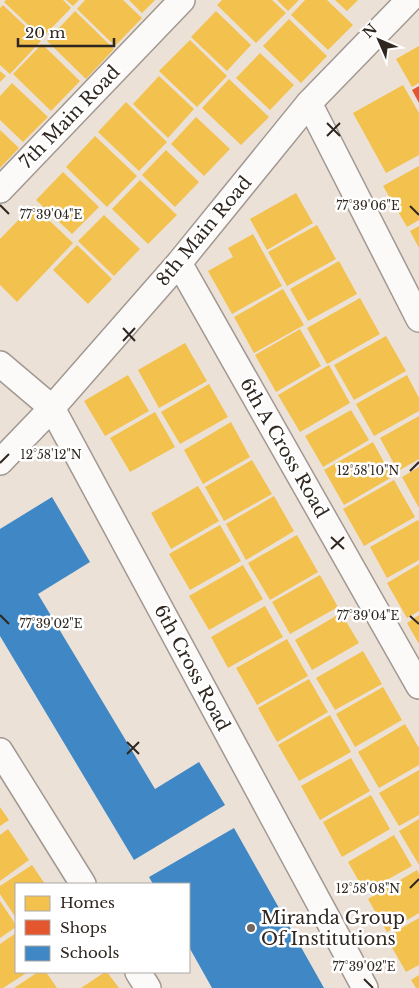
<svg xmlns="http://www.w3.org/2000/svg" width="419" height="988" font-family="'Libre Baskerville',serif">
	<style>
		.homes { fill: #f2c14e }
		.shops { fill: #e4572e }
		.schools { fill: #3f88c5 }
		.lines { fill: none; stroke-linecap: round; stroke-linejoin: round }
		.street-casing { stroke: #a19891; stroke-width: 28 }
		.street { stroke: #fcfaf9; stroke-width: 25 }
		.ticks { fill: none; stroke: #2f2720; stroke-width: 2 }
		.poi-dot { fill: #716860; stroke: #fff; stroke-width: 2 }
		.labels { text-anchor: middle; stroke-width: 5; stroke-linejoin: round; paint-order: stroke }
		.street-label { font-size: 18px; fill: #2f2720; stroke: #fff }
		.poi-label { font-size: 18px; fill: #2f2720; stroke: #fff; text-anchor: start }
		.ticks-label { font-size: 12px; text-anchor: middle; fill: #2f2720; stroke: #fff; stroke-width: 5; stroke-linejoin: round; paint-order: stroke }
	</style>
	<rect width="100%" height="100%" fill="#ece1d7"/>
	<path class="homes" d="M6,0H63L71,8L42,38L4,2Z
		M66,0H79L73,6Z
		M85,0H123L142,18L115,46L77,9Z
		M129,0H155L142,13Z
		M222,0H272L286,13L256,43L217,5Z
		M277,0H299L288,11Z
		M305,0H327L353,25L328,50L291,15Z
		M335,0H358L347,11Z
		M3,5L41,41L10,74L0,65V8Z
		M75,11L114,49L86,79L47,41Z
		M216,11L251,45L227,71L191,37Z
		M289,19L327,56L301,83L263,46Z
		M190,40L227,76L197,107L159,71Z
		M42,44L80,81L51,111L13,74Z
		M419,46V83L412,87L396,59Z
		M260,53L294,85L270,110L236,78Z
		M0,71L6,76L0,82Z
		M159,76L194,109L168,138L133,104Z
		M229,79L269,117L241,145L202,108Z
		M12,83L48,117L23,142L0,120V96Z
		M403,85L419,113V155L386,173L353,113Z
		M126,102L167,142L139,171L98,132Z
		M196,117L230,149L204,176L171,144Z
		M0,130L19,148L0,168Z
		M95,136L137,176L107,207L66,167Z
		M166,150L199,182L175,207L142,175Z
		M419,166V220L407,227L383,186Z
		M63,172L99,207L72,234L36,200Z
		M140,180L177,215L148,244L112,209Z
		M296,193L313,223L267,250L250,219Z
		M33,205L73,243L17,302L0,285V239Z
		M104,215L140,249L114,276L78,241Z
		M317,225L336,259L287,286L268,252Z
		M419,226V248L410,231Z
		M253,234L282,286L232,314L208,271L233,257L228,248Z
		M77,245L112,279L88,304L53,270Z
		M339,261L357,294L308,321L290,289Z
		M283,289L304,325L254,353L234,317Z
		M360,298L380,334L327,364L307,328Z
		M300,329L321,366L276,392L255,355Z
		M386,336L406,371L354,400L334,365Z
		M185,343L207,381L159,408L138,370Z
		M329,365L350,403L300,432L278,395Z
		M128,375L149,411L105,436L84,401Z
		M407,375L419,398V411L374,436L356,404Z
		M209,384L228,417L180,444L161,412Z
		M351,410L369,440L323,467L305,436Z
		M155,412L175,447L130,472L110,438Z
		M419,416V459L398,471L380,438Z
		M231,422L250,457L203,484L184,450Z
		M373,442L392,477L344,505L324,470Z
		M252,460L272,494L224,521L205,487Z
		M419,467V508L402,477Z
		M394,480L415,517L364,546L343,509Z
		M198,486L219,521L171,549L151,513Z
		M274,496L294,531L246,560L226,524Z
		M418,520L419,522V560L387,578L370,547Z
		M220,525L241,561L190,590L169,554Z
		M297,535L318,572L270,600L248,563Z
		M419,564V611L407,618L387,583Z
		M243,565L263,599L209,630L189,596Z
		M320,575L338,607L290,634L272,602Z
		M265,606L283,637L228,668L211,637Z
		M341,613L359,643L312,670L295,640Z
		M419,615V644L407,623Z
		M287,639L308,676L257,705L236,668Z
		M363,651L382,684L335,710L316,678Z
		M309,679L328,712L277,742L258,708Z
		M383,687L402,720L355,747L336,714Z
		M330,715L351,752L299,781L278,745Z
		M405,724L419,748V765L379,788L358,752Z
		M351,758L370,791L320,820L301,786Z
		M419,770V815L399,826L379,793Z
		M371,795L390,829L342,857L323,822Z
		M0,807L9,820L0,826Z
		M419,819V865L399,831Z
		M8,829L29,860L0,881V835Z
		M394,835L412,866L365,892L348,862Z
		M32,865L45,884H16V918L0,894V886Z
		M417,870L419,874V913L387,932L368,899Z
		M0,901L16,925V927L0,938Z
		M419,918V965L406,972L386,937Z
		M16,933V972H28L3,988H0V944Z
		M38,972H46L57,988H14Z
		M105,972H107L119,988H81Z
		M419,975V988H416L411,980Z"/>
	<path class="shops" d="M419,86V103L412,90Z"/>
	<path class="schools" d="M52,497L90,562L38,594L155,789L199,762L225,805L134,860L0,636V529Z
		M234,828L324,988H212L189,947V884H153L149,877Z"/>
	<g class="lines">
		<defs>
			<path id="street" d="M309,103L419,319
				M0,190L182,0
				M179,263L419,686
				M0,364L52,408L365,988
				M0,462L52,408L179,263L309,103L409,0
				M0,751L83,884
				M138,972L148,988"/>
		</defs>
		<use href="#street" class="street-casing"/>
		<use href="#street" class="street"/>
	</g>
	<path class="ticks" d="M327,123L340,136M327,136L340,123M0,205L9,214M410,206L419,215M123,328L135,341M123,341L135,328M0,463L9,454M410,471L419,462M331,537L344,549M331,549L344,537M0,615L9,624M410,616L419,624M127,742L139,754M127,754L139,742M410,888L419,879M364,979L373,988"/>
	<circle class="poi-dot" cx="251" cy="928" r="5"/>
	<g class="labels">
		<g class="street-label">
			<text transform="translate(70 117) rotate(-46)" y="6">7th Main Road</text>
			<text transform="translate(204 231) rotate(-50)" y="6">8th Main Road</text>
			<text transform="translate(284 448) rotate(60)" y="6">6th A Cross Road</text>
			<text transform="translate(192 668) rotate(62)" y="6">6th Cross Road</text>
		</g>
		<g class="poi-label">
			<text x="261" y="924">Miranda Group<tspan x="261" dy="21">Of Institutions</tspan></text>
		</g>
	</g>
	<g class="ticks-label">
		<text x="368" y="210">77°39'06"E</text>
		<text x="51" y="219">77°39'04"E</text>
		<text x="51" y="459">12°58'12"N</text>
		<text x="368" y="475">12°58'10"N</text>
		<text x="368" y="620">77°39'04"E</text>
		<text x="51" y="628">77°39'02"E</text>
		<text x="368" y="893">12°58'08"N</text>
		<text x="364" y="971">77°39'02"E</text>
	</g>
	<rect x="15" y="883" width="175" height="90" fill="#ffffff" stroke="#aca9a6"/>
	<rect x="25" y="896" width="25" height="15" fill="#f2c14e" stroke="#aca9a6"/>
	<text x="60" y="908" font-size="15" fill="#2f2720">Homes</text>
	<rect x="25" y="920" width="25" height="15" fill="#e4572e" stroke="#aca9a6"/>
	<text x="60" y="933" font-size="15" fill="#2f2720">Shops</text>
	<rect x="25" y="946" width="25" height="15" fill="#3f88c5" stroke="#aca9a6"/>
	<text x="60" y="958" font-size="15" fill="#2f2720">Schools</text>
	<g transform="translate(379 40) rotate(315)" stroke="#ffffff" stroke-width="4" paint-order="stroke">
	<path d="M0-4L9 19L0 12L-9 19Z" fill="#2f2720"/>
	<text y="-8" font-size="14" font-weight="bold" text-anchor="middle" fill="#2f2720">N</text>
	</g>
	<path d="M18 38v8h96v-8" fill="none" stroke="#2f2720" stroke-width="2.5"/>
	<text x="25" y="38" font-size="15" fill="#2f2720" stroke="#ffffff" stroke-width="4" paint-order="stroke">20 m</text>
</svg>
